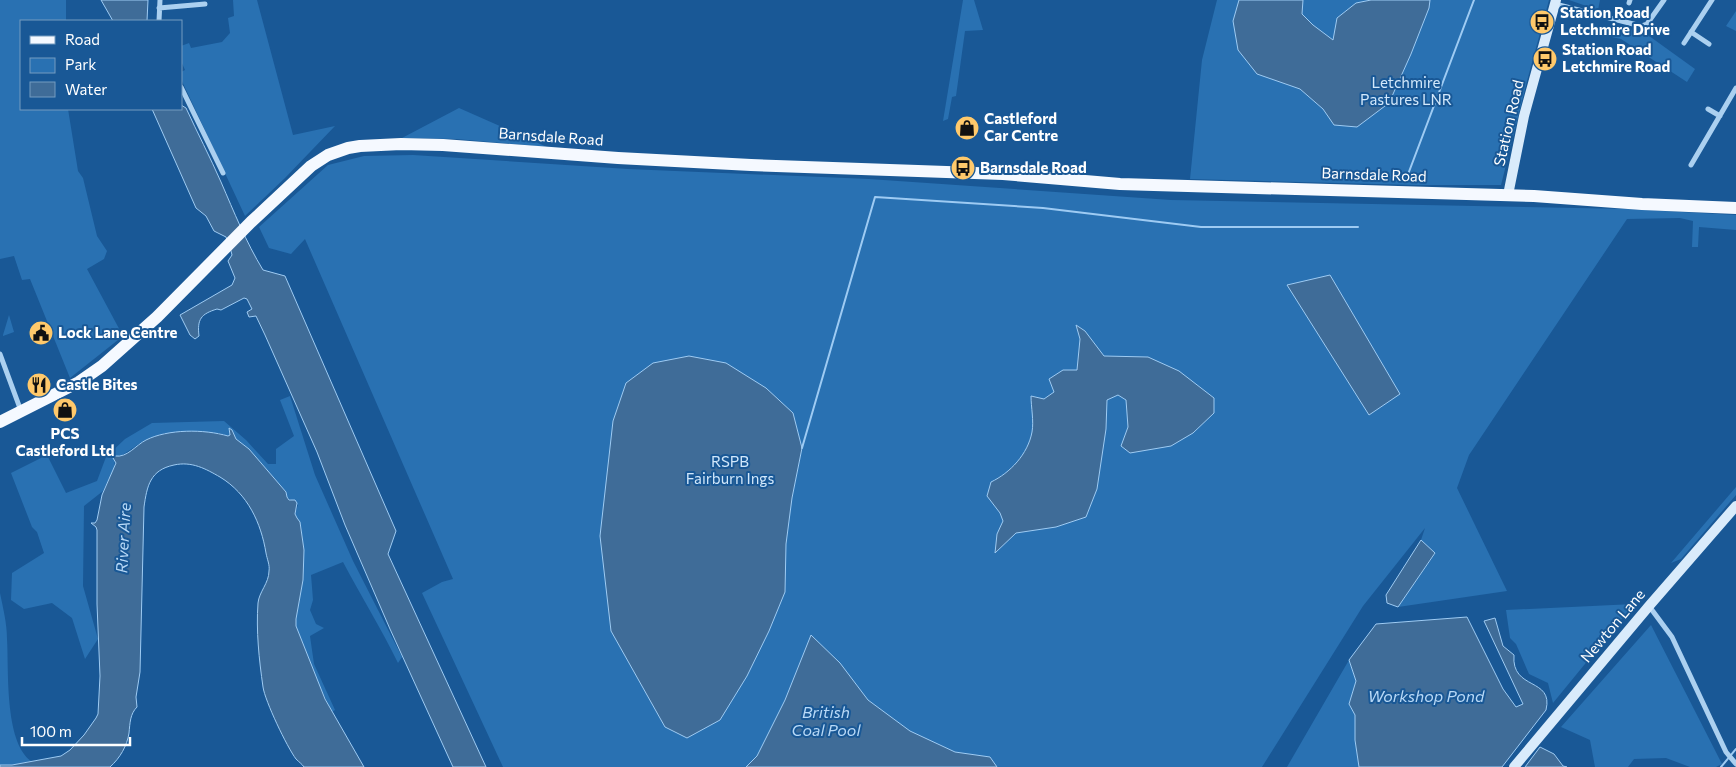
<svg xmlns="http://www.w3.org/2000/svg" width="1736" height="767" font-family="Commissioner,sans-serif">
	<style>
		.green { fill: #2971b2 }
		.water { fill: #3f6c98; stroke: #9ecbf3 }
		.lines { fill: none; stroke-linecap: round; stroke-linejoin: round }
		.stream { stroke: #9ecbf3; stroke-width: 2 }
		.street { stroke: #abd0f0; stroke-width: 5 }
		.secondary { stroke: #d9ebfb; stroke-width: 10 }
		.primary { stroke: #f5f9ff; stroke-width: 12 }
		.labels { text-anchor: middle; stroke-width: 4; stroke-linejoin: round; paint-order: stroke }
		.poi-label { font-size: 15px; font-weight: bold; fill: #fff; stroke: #195896; text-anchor: start }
		.park-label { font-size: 15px; fill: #d2e8fb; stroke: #195896 }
		.street-label { font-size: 15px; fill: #fff; stroke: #195896 }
		.water-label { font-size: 16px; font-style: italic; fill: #b8d9f7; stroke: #195896 }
	</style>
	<rect width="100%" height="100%" fill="#195896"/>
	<path class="green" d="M0,0H66V21H21V109H68L78,171L83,178L97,236L107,251L104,259L87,269L123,336L70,378L30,279L22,280L14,256L0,259Z
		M233,0H257L293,135L335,126L285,178L245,216L181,79V72L185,70L181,61V46L189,43L191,48L222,42L230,33L228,18L234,16Z
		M963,0H974L983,30L965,31L956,96L952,97L948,119L943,121Z
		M1217,0H1549L1527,81L1501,185H1415L1190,179L1202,60Z
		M1569,0H1600L1598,10Z
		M1736,11V31L1726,26Z
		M1613,25L1645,33L1695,69L1687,82L1621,39L1607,36L1610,28Z
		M459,108L547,147L456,139L402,138Z
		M413,155L628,169L869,179L1171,200L1628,209L1736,215V230L1699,227L1698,247H1692L1693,221L1680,218L1627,219L1469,455L1457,488L1507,591L1398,607L1435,554L1421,540L1425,528L1363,606L1262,767H503L422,593L442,582L453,579L305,239L291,254L269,248L259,227L328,165L364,156Z
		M9,315L14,332L3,336V335Z
		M290,396L315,475L353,561L402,657L398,663C381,628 361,596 343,562L311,575L313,600L310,610L316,624L324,628L310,636L314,664L335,710L332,712L311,668L296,626V619L303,580L304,550L301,526L295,514L298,505L287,497L286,492L249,449L236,439L232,430L229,429L230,435L228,436L219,433H165L145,440L115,460L114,468L103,491L84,506L83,586L98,639L85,659L72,618L52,603L24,609L11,600L12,573L44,553L37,532L32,527L11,473L47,455L66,493L97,481L106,457L125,439L152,423L224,421L246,440L268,464H276V449L294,436L280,400Z
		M1736,487V495L1681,559L1671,563Z
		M0,593C3,608 7,623 7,639C9,669 4,741 31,761L12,765H0Z
		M1634,604L1553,703L1548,683L1529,674L1516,644L1510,638L1506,610Z
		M1651,625L1722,764L1716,767H1690L1666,758L1634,759L1628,767H1595L1590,740L1561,727Z
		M1349,660L1356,681L1349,704L1355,715V740L1359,767H1287Z"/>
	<path class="water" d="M101,0H148L147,21H113Z
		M1239,0H1303L1302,14L1313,25L1333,40L1337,18L1356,3L1371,0H1430L1429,8L1411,54L1389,103L1357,127L1334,125L1323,109L1300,89L1257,74L1238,50L1233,21Z
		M181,105L186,108C197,132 210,157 221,182C234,212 246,242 263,270L285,276L396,531L388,554L486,767H453L390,629L345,525L317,452L265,335L256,316L249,317L247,312L252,309L247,299L244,298L221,310L217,309C201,314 197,319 199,336L195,339L190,335L180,315L232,285L235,278L228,261L232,255L231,251L226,237L214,231L206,216L196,208L152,109H181Z
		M1330,275L1400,394L1369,415L1287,285Z
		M1076,325L1085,331L1104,356L1148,357L1179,371L1214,398V413L1193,433L1171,446L1130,453L1121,446L1128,427L1126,400L1118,395L1107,400L1106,429L1097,489L1086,517L1056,527L1016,533L995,553L997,534L1003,521L1000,513L987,496L991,482C1010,473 1028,454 1032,432C1034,421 1031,407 1031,396L1044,399L1054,392L1049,379L1063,370H1077L1080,339Z
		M689,356L726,363L766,388L793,413L802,448L792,498L786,544L785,592L769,631L747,676L720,720L687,738L665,727L611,631L600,536L613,421L626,383L653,363Z
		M229,428L232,430L236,439L249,449L286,492L287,497L289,500H295L297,503L295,514L297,518L300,522L304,550L303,580L296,619V626L325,699L364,767H304C302,764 299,762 296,759C287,747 265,701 263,687C259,659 256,631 258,603C259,592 269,583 269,571C270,565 267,559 266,553C261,523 248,494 220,477C206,469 192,461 174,465C150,470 147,486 144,507L140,672L136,697L137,707C130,714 130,723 129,733C127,746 120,758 110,767H0V765H12L61,756L70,750L84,735L96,718L98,714L100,676L97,604V530L96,527L91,523H95L97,520L102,495L116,463L113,458L115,456C127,458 136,445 146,440C168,429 204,429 228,436L230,435Z
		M1421,540L1435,553L1398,607L1387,603L1386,595Z
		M1467,617L1503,689L1516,707L1523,704L1484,621L1495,618L1503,646L1514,655C1511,691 1554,677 1546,710L1502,767H1359L1355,740V715L1349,704L1356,681L1349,660L1376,624Z
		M811,635L840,663L868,700L910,731L955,752L990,757L997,767H746L757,756L785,700Z
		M1540,747L1554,754L1563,766L1567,767H1525Z"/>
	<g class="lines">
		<path class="stream" d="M1407,177L1474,0
			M802,448L875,197L1043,208L1201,227H1358
			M1721,767L1736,749"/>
		<path class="street" d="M1629,3L1630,0
			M1555,4L1641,26L1647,24L1664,0
			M159,8L205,4
			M159,21L160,0
			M1691,32L1709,44
			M1684,43L1712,0
			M181,87L223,173
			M1708,109L1720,116
			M1691,165L1736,88
			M0,354L21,411
			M1649,606L1672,637L1726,752L1736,764"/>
		<path class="secondary" d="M1508,195L1524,116L1556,0
			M1514,767L1649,606L1736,506"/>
		<path class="primary" d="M0,422L79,382L102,366L157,317L251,222L311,166L328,155L348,148L360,146L401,144L443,145L618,158L751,165L1003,174L1120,184L1534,196L1642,204L1736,208"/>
	</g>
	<defs>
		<symbol id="bus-disc" viewBox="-11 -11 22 22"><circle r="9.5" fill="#ffc96b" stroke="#195896"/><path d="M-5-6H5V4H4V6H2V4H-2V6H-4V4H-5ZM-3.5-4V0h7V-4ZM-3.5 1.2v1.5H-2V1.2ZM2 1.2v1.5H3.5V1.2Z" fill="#111"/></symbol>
		<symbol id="shop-disc" viewBox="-11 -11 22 22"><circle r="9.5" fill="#ffc96b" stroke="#195896"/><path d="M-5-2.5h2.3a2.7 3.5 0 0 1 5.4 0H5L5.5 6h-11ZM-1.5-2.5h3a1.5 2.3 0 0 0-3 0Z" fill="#111"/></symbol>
		<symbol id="civic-disc" viewBox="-11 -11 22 22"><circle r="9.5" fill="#ffc96b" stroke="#195896"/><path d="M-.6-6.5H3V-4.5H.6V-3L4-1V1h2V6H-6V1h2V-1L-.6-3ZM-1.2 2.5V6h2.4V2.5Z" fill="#111"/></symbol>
		<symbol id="restaurant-disc" viewBox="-11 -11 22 22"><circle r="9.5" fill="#ffc96b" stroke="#195896"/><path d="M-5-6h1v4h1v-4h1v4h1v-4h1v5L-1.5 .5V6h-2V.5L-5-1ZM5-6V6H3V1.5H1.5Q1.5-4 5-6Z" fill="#111"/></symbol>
	</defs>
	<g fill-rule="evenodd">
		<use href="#bus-disc" x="1528" y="8" width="28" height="28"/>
		<use href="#bus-disc" x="1531" y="45" width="28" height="28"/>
		<use href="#shop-disc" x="953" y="114" width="28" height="28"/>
		<use href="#bus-disc" x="949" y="154" width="28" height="28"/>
		<use href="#civic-disc" x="27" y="319" width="28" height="28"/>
		<use href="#restaurant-disc" x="25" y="371" width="28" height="28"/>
		<use href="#shop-disc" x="51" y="396" width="28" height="28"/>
	</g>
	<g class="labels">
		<g class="poi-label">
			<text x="1560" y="18">Station Road<tspan x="1560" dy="17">Letchmire Drive</tspan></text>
			<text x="1562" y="55">Station Road<tspan x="1562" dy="17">Letchmire Road</tspan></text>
			<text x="984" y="124">Castleford<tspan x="984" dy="17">Car Centre</tspan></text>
			<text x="980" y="173">Barnsdale Road</text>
			<text x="58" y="338">Lock Lane Centre</text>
			<text x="56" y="390">Castle Bites</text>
			<text x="65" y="439" text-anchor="middle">PCS<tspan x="65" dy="17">Castleford Ltd</tspan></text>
		</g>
		<g class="park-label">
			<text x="1406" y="88">Letchmire<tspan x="1406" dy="17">Pastures LNR</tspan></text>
			<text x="730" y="467">RSPB<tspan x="730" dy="17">Fairburn Ings</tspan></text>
		</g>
		<g class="street-label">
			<text transform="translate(1509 123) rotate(-77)" y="5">Station Road</text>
			<text transform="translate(551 137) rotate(4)" y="5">Barnsdale Road</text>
			<text transform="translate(1374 175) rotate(2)" y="5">Barnsdale Road</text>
			<text transform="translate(1613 626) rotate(-50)" y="5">Newton Lane</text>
		</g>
		<g class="water-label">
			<text transform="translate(123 538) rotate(-87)" y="6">River Aire</text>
			<text x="1426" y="702">Workshop Pond</text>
			<text x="826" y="718">British<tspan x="826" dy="18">Coal Pool</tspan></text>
		</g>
	</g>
	<rect x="20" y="20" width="162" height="90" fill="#195896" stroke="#759bc0"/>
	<rect x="30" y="36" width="25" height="8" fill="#f5f9ff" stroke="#759bc0"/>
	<text x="65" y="45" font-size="15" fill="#ffffff">Road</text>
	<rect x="30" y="58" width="25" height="15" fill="#2971b2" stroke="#759bc0"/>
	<text x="65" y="70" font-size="15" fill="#ffffff">Park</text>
	<rect x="30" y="82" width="25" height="15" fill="#3f6c98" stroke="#759bc0"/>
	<text x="65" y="95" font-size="15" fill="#ffffff">Water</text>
	<path d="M22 737v8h108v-8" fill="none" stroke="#ffffff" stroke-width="2.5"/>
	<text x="30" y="737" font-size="15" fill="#ffffff" stroke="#195896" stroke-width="4" paint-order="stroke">100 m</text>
</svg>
